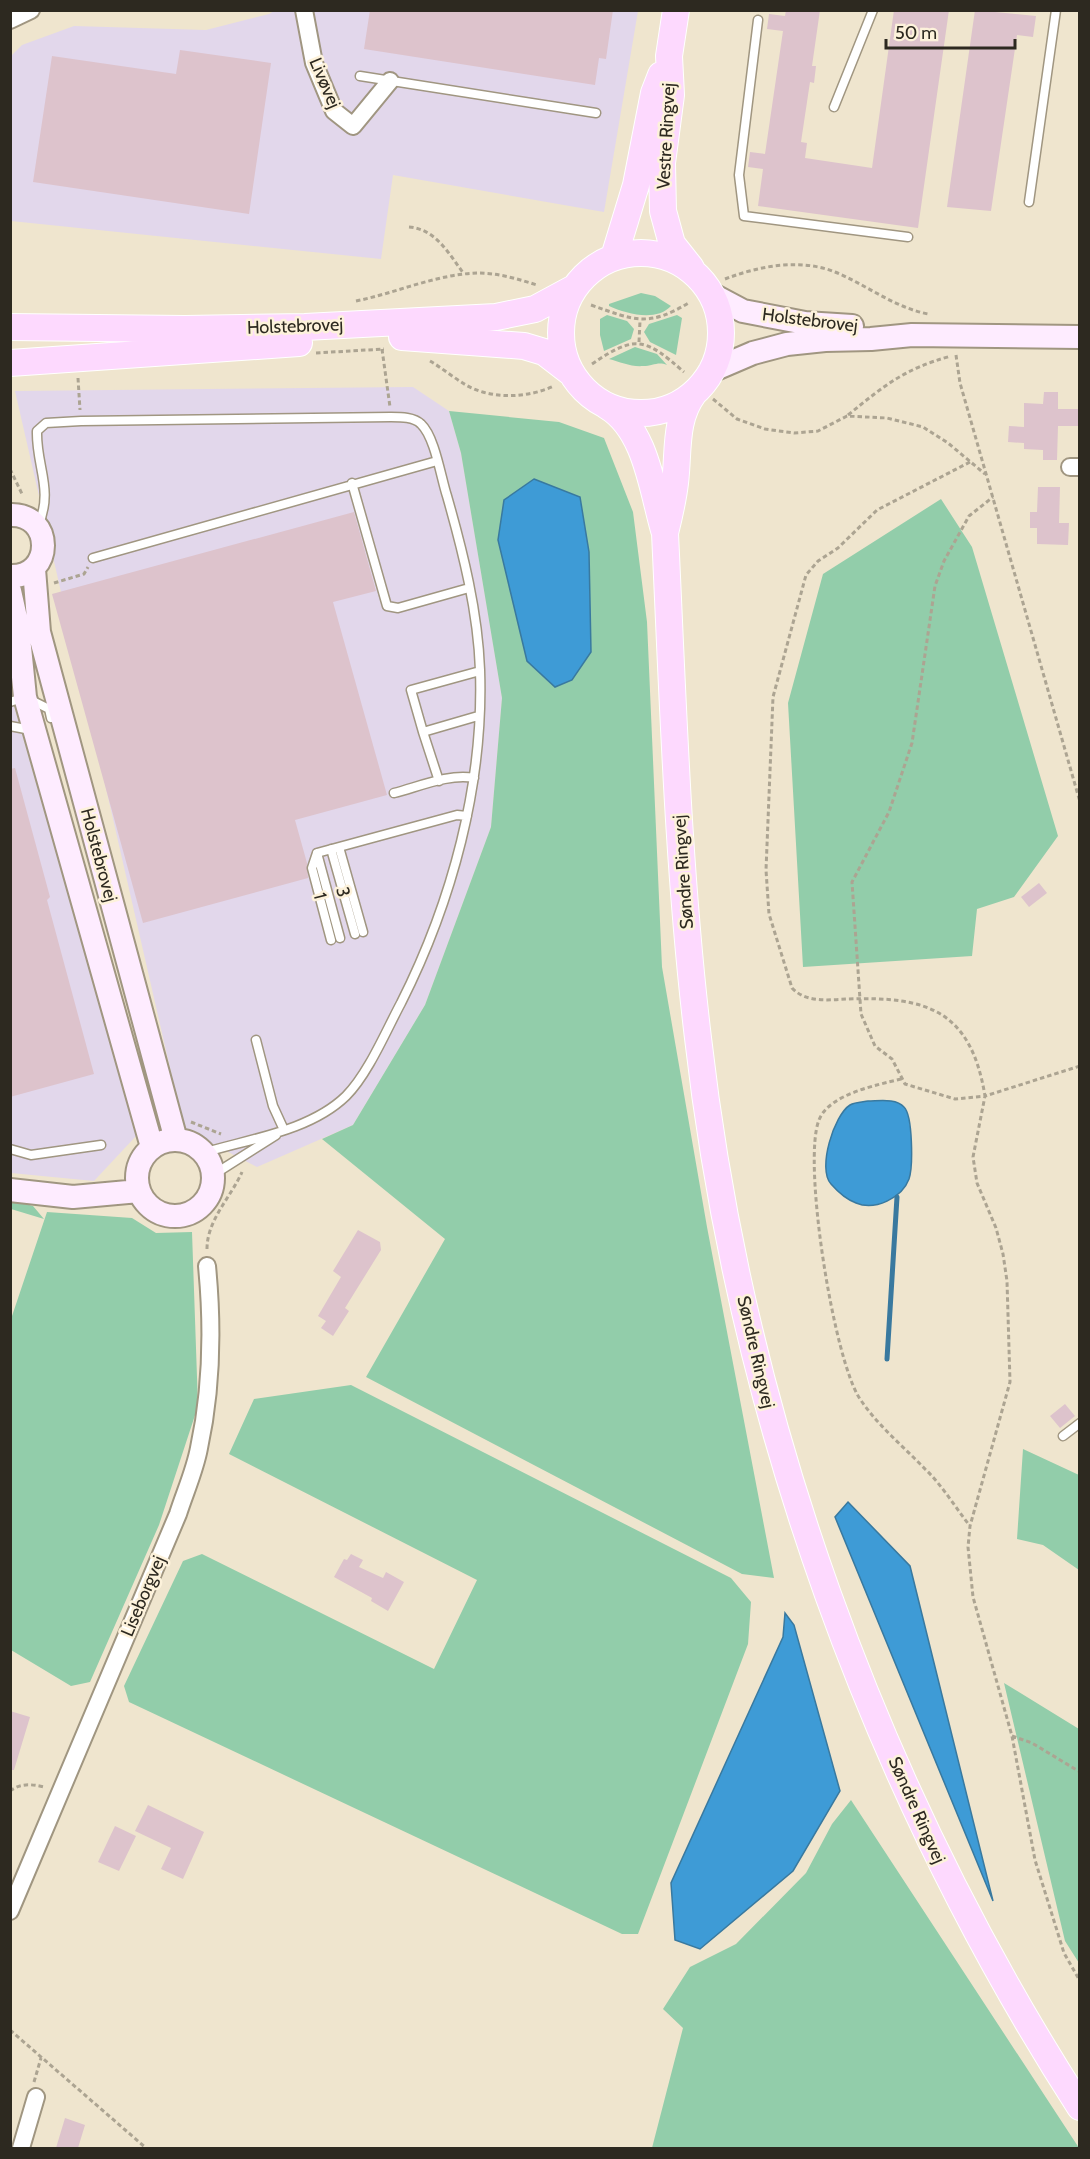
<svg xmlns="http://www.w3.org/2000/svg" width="1090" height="2159" font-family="Cabin,sans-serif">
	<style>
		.commercial { fill: #e2d7eb }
		.green { fill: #92cdaa; fill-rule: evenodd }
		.water { fill: #3e9bd6; stroke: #39799f; stroke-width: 1.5 }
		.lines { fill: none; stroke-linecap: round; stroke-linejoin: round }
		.stream { stroke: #39799f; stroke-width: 5 }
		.building { fill: #ddc3cc }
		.lane-casing { stroke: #a09681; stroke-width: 11 }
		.street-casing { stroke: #a09681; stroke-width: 20 }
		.secondary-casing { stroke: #a09681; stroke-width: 26 }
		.primary-casing { stroke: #fff; stroke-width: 28 }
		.path { stroke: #aca492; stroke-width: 3; stroke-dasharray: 4.5 3; stroke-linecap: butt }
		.lane { stroke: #fff; stroke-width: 8 }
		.street { stroke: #fff; stroke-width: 16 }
		.secondary { stroke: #feecff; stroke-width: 22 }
		.primary { stroke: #fdd9fe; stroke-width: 26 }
		.labels { text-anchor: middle; stroke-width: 5; stroke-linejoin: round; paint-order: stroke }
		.street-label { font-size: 18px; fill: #2d2920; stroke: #fdf2db }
	</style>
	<rect width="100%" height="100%" fill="#efe5ce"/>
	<path class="commercial" d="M274,11H638L604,212L393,175L381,259L11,221L10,57L22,45L74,26L206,30L269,14Z
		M413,387L449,411L461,453L502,698L491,827L425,1005L353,1125L257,1167L184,1129L15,391Z
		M10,692L137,1135L94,1181L11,1173Z"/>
	<path class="green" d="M641,293L655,296L671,306C656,322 627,314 609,306V304Z
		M607,315L627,321L634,329L631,339L604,351L600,335V319Z
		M677,315L682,318L676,355L650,342L644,332L649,324Z
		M635,347L657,354L667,365C658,361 653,366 643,366C631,367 620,362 609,359Z
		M449,411L559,422L604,438L633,512L647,622L662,967L707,1227L774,1578L742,1574L366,1377L445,1239L322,1139L353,1125L425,1005L491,827L502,698L461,453ZM580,497L589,552L591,652Z
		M941,499L972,547L1058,836L1014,897L977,909L972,956L803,967L788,703L823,574Z
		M11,1200L33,1206L44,1219L11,1209Z
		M47,1212L132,1218L156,1233L192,1232L198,1406L159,1525L90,1682L71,1686L11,1650V1319Z
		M351,1385L731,1578L751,1602L748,1644L638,1934H622L129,1702L124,1686L183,1561L202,1554L434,1669L477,1580L229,1454L254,1399Z
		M1023,1449L1079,1475V1570L1043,1545L1017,1539Z
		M1004,1683L1079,1729V1963L1065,1941Z
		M851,1800L1079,2148H652L683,2028L663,2009L690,1967L736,1944L806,1873L832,1824Z"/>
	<path class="water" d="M534,479L580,497L589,552L591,652L572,680L555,687L527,661L498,540L504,500Z
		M868,1101C879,1101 896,1098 904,1107C913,1116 913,1167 909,1179C902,1198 875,1211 856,1203C845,1199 838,1192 831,1184C817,1169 834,1115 850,1105C855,1102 863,1102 868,1101Z
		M848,1502L910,1566L993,1901L835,1517Z
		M785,1613L794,1625L840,1791L793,1871L700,1949L675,1940L671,1883L783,1637Z"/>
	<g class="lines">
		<path class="stream" d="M887,1359L897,1197"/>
	</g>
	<path class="building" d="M370,10H613L606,59L599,58L595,85L364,49Z
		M786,10H820L812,66H816L814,83L810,82L801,142L807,143L805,158L872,168L894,10H949L918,228L758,206L763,169L748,167L750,152L765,154L783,31L767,29L769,14L785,16Z
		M975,10L1036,16L1033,37L1017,35L991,211L947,207Z
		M180,50L271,63L249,214L33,182L52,56L176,74Z
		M1044,392H1058V409H1080V426H1058L1057,460H1043V450L1024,449V443L1008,442L1009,426L1024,427V403L1043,404Z
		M1038,487H1060L1059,523H1069L1068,545L1037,544V528H1030V512H1037Z
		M354,512L376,591L333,602L387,795L295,820L307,863L308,878L143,923L52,594Z
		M15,768L50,897L47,900L94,1074L10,1097V769Z
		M1039,883L1047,893L1029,907L1021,897Z
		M358,1230L380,1242L381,1250L345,1308L349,1311L333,1336L321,1328L326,1321L318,1316L341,1277L333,1271Z
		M1065,1404L1075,1416L1060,1428L1050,1416Z
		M351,1554L363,1560L359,1567L383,1578L386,1572L404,1582L388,1611L371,1601L372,1598L334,1577L344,1559L347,1560Z
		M10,1711L30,1717L14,1770H10Z
		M148,1805L204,1832L183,1879L161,1869L171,1848L135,1831Z
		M115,1826L136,1836L119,1871L98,1862Z
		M65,2118L85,2125L78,2148H56Z"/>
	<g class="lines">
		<defs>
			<path id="lane" d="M758,20L739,175L744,216L908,237
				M360,76L596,113
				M834,107L873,10
				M1029,202L1056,10
				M352,483L387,606L398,608L469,588
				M38,526C54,489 36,467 37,431L46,423L81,421L391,417C401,417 414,417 421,424C435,437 441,478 447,496C463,552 478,612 480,670C484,784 452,902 401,1003C386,1031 368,1074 346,1096C310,1131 249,1139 203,1153
				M93,558L437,461
				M10,702L25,697L49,709L51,718
				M478,716L423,732L411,690L480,671
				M10,726L31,730
				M423,732L439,781
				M394,793C418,787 450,773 474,778
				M339,847L363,932
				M331,849L355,934
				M317,853L457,815L467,816
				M317,853L312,868L331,940
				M317,853L340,938
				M256,1040L273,1106L284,1130
				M10,1149L31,1155L101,1145
				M213,1175L276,1135
				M1063,1436L1080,1423"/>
			<path id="street" d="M304,10L314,63L334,111L353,126L390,81
				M10,20L31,10
				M1070,467H1080
				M10,1911L178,1514C185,1492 195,1470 199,1448C212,1388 213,1328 207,1266
				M21,2148L36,2097"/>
			<path id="secondary" d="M711,294L743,311L805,323L852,326
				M711,371L753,353L787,344L825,340L871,339L912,335L1080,337
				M10,515C54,513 54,578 10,576
				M34,569L39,632L176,1140
				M10,591L18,627L25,697L152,1147
				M137 1178a38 38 0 1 1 76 0a38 38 0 1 1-76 0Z
				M10,1190L73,1197L139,1191"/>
			<path id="primary" d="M676,10L669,56L671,95L662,163L663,211L672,244L691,268
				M561 333a80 80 0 1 1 160 0a80 80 0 1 1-160 0Z
				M614,257L636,185L654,93L661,75
				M10,327L185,329L305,327L496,317L535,309L574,288
				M402,337L524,346L544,352L570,372
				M10,363L299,343
				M694,393C674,420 679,451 675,483C673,500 669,517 665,533C673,702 678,871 698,1038C741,1416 874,1787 1080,2107
				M607,406C646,429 652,489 664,530"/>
		</defs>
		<use href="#lane" class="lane-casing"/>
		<use href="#street" class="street-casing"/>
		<use href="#secondary" class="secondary-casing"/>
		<use href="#primary" class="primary-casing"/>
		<path class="path" d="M409,227C436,229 449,254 464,274
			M725,279C759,266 800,258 835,272C867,285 893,307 928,314
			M356,301C396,293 437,274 478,273C498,273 518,279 537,285
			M591,305C634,320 648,328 690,302
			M639,342L640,321
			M382,349L390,407
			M316,353L384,349
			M956,355L960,383L1080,802
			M430,361C442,368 454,378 466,385C492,400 528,398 554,386
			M592,364C636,334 645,338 684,372
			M78,378L80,410
			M713,399L737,419L765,429L794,433L818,431L847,416L887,418L923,427L948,443L985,474
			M848,415C885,385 904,369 951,356
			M970,462L877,510L838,548L818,561L806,575L773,697L766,870L769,914L792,988C806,1003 828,1000 848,999C928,996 971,1011 985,1096L955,1099L905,1084L892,1059L875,1046L861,1014L852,882L889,812L912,743L935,586L944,561L969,516L993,497
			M10,469L23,496
			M54,583L84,574L88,567
			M1080,1066L985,1096L973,1157L977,1183L996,1228L1003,1254L1007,1281L1010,1382L970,1526L968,1547L973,1597L1012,1736L1035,1860L1064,1953L1080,1981
			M901,1079C877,1085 829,1094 819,1120C802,1162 834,1361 860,1399C878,1426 903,1446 925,1469C942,1485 955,1507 970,1526
			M191,1122L221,1134
			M207,1249C207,1220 231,1197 242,1172
			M1012,1736L1032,1743L1080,1772
			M10,1791C21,1783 31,1784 44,1787
			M10,2030L146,2148
			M34,2082L41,2058"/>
		<use href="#lane" class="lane"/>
		<use href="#street" class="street"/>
		<use href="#secondary" class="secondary"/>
		<use href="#primary" class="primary"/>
	</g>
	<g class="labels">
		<g class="street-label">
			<text transform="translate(325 83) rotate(67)" y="6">Livøvej</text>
			<text transform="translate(666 136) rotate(-87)" y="6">Vestre Ringvej</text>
			<text transform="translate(810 320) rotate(7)" y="6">Holstebrovej</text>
			<text transform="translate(295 326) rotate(-2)" y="6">Holstebrovej</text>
			<text transform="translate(99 855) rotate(75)" y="6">Holstebrovej</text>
			<text transform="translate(683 872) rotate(-94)" y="6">Søndre Ringvej</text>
			<text transform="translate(343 892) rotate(75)" y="6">3</text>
			<text transform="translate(320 896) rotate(76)" y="6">1</text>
			<text transform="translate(756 1352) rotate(77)" y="6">Søndre Ringvej</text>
			<text transform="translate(143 1596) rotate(-67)" y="6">Liseborgvej</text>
			<text transform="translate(917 1810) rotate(66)" y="6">Søndre Ringvej</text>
		</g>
	</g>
	<rect width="1090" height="2159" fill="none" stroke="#2d2920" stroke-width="24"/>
	<path d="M886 39v9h129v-9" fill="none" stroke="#2d2920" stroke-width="3"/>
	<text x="895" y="39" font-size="18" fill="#2d2920" stroke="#fdf2db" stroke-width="4.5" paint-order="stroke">50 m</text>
</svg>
